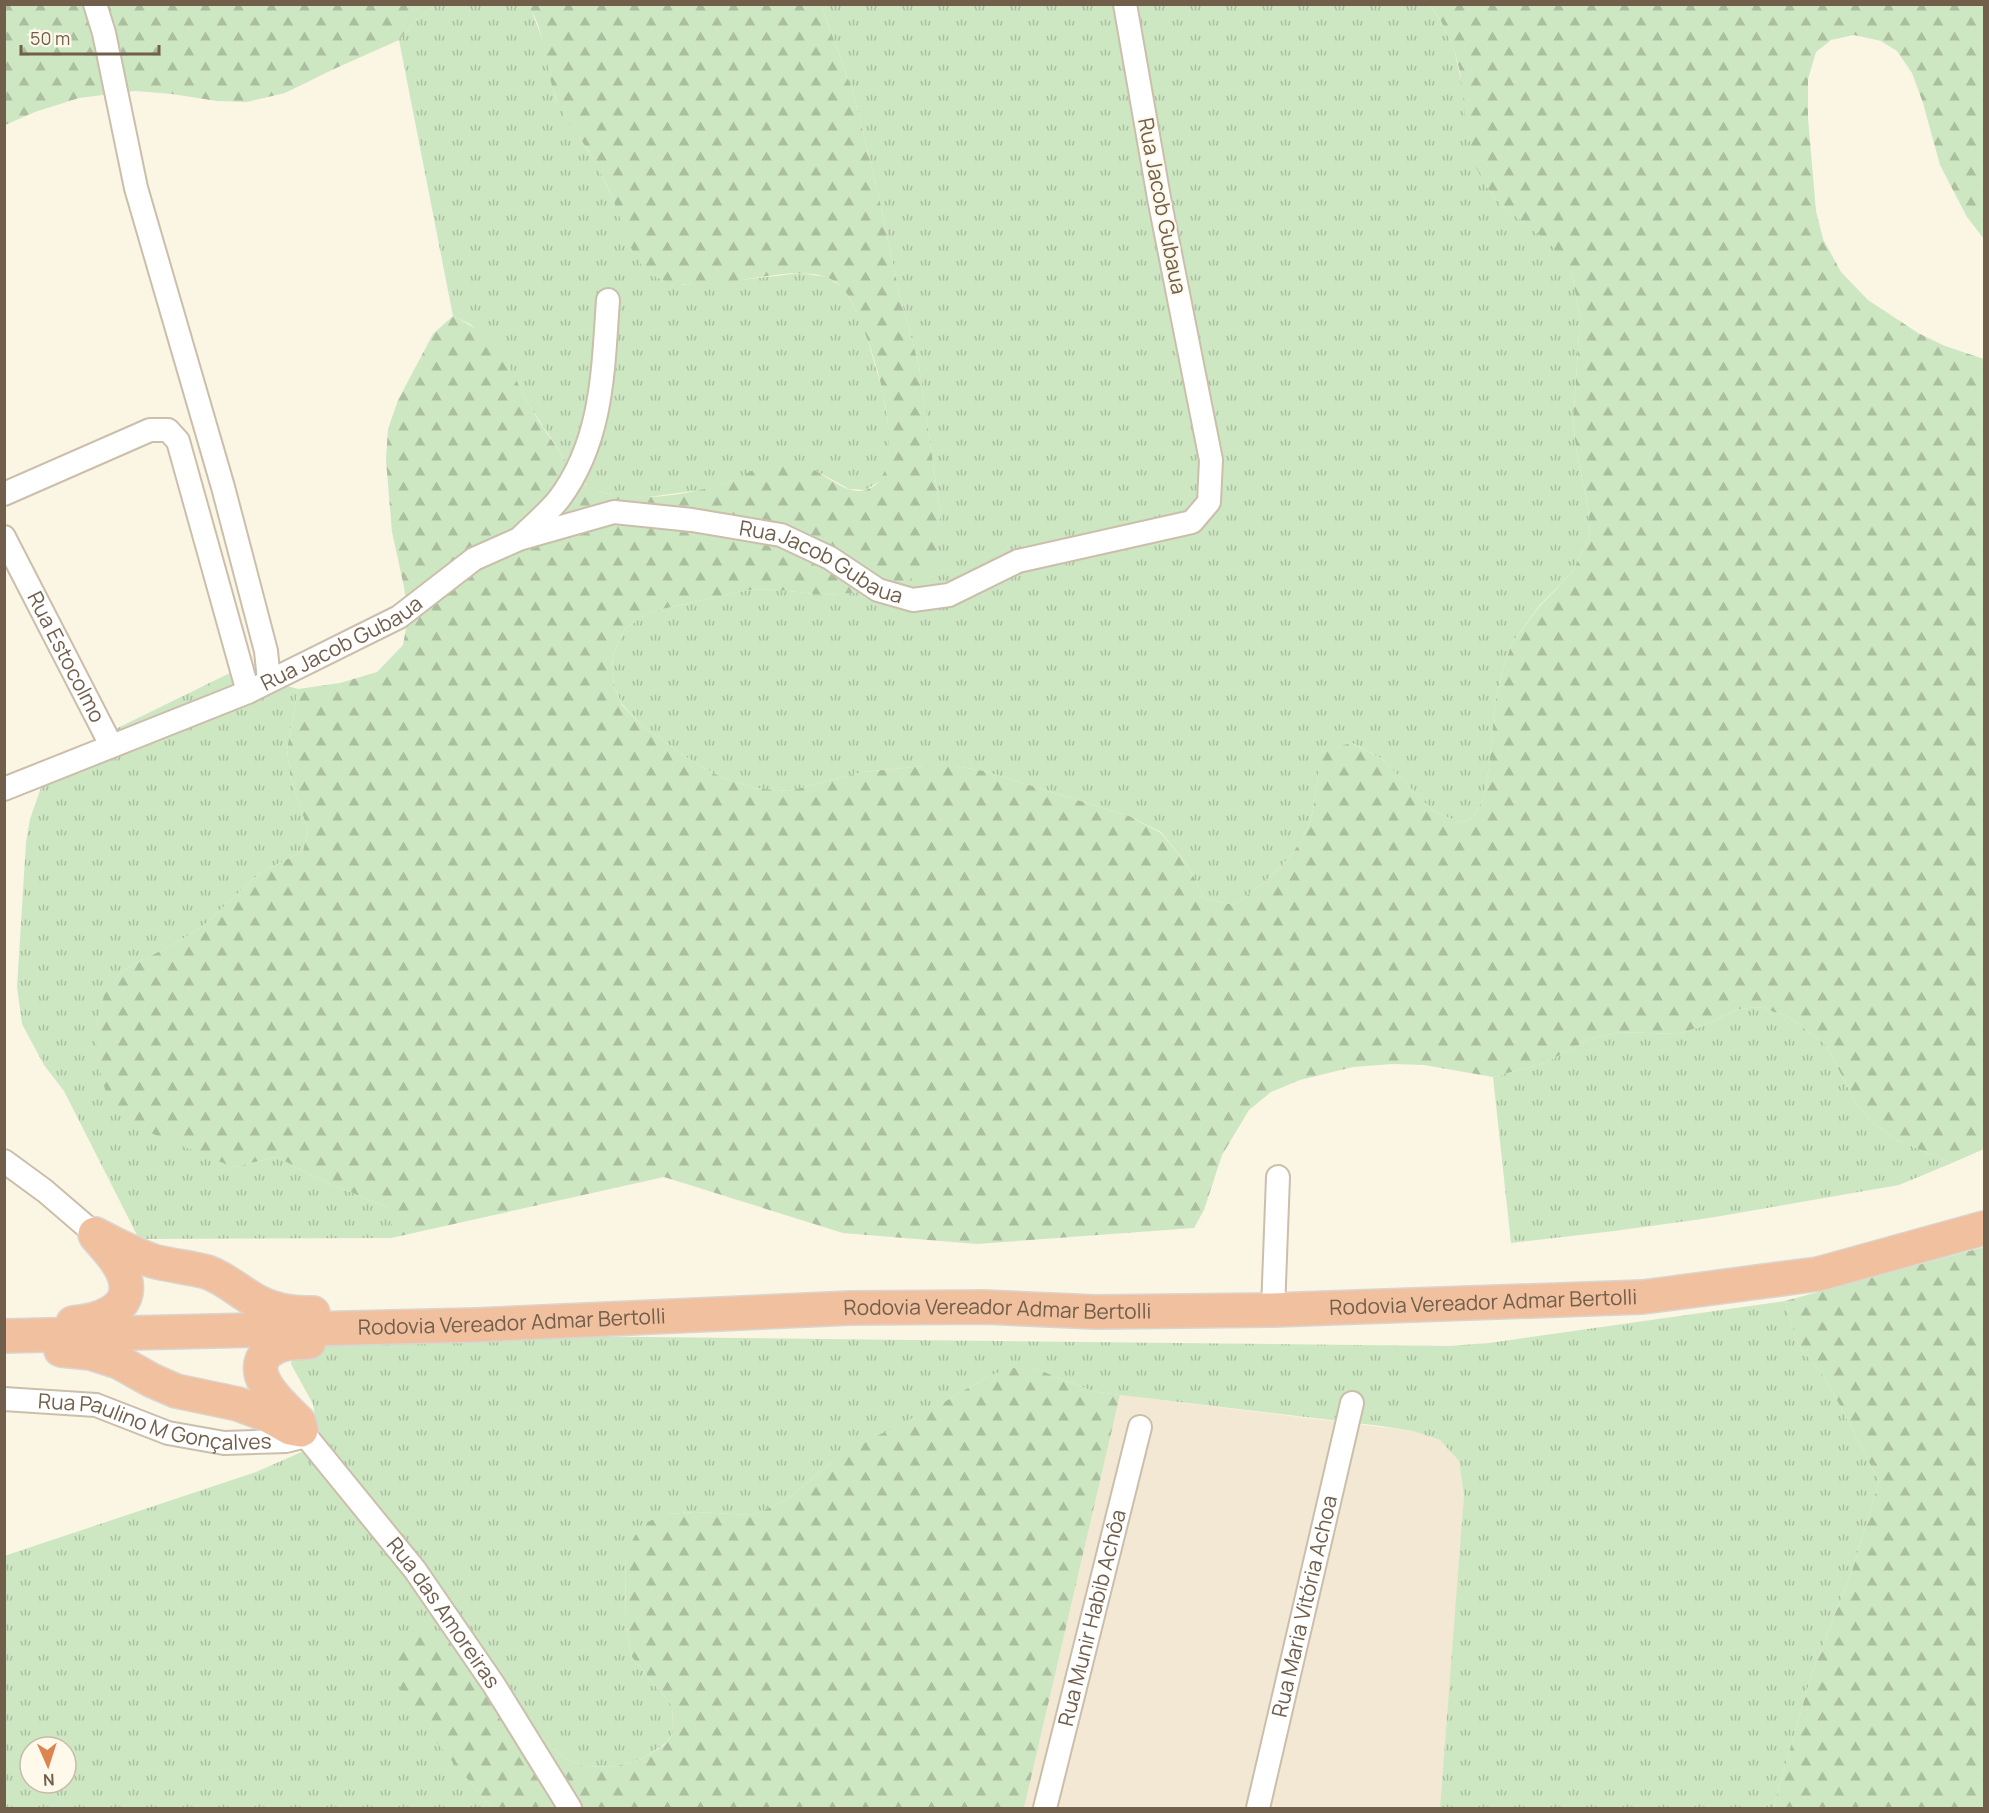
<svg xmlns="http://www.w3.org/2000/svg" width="1989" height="1813" font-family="Manrope,sans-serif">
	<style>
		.residential { fill: #f2e8d3 }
		.grass { fill: url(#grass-tufts); fill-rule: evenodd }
		.forest { fill: url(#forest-firs) }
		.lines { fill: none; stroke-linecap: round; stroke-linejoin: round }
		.minor-casing { stroke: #cbbeab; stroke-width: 26 }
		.highway-casing { stroke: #dad5d0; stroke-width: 36 }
		.minor { stroke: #fff; stroke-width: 22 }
		.highway { stroke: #f1c09e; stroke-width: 33 }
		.labels { text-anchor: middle; stroke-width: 4.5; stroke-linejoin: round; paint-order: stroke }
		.street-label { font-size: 21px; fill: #715e4b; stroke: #fef9ea }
	</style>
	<defs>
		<pattern id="grass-tufts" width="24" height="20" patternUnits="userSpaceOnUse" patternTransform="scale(1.5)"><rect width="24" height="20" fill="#cde7c3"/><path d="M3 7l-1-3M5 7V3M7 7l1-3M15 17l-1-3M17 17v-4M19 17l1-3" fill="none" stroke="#abbea0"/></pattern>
		<pattern id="forest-firs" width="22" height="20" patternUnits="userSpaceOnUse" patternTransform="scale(1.5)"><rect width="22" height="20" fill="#cde7c3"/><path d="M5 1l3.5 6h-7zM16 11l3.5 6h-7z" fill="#abbea0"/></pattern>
	</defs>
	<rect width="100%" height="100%" fill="#fbf5e4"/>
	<path class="residential" d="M1120,1395L1413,1431L1440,1440L1459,1461L1464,1494L1462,1536L1440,1808H1024Z"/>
	<path class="grass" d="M435,5H527L531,9L543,41L555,97L568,121L597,164L614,201L682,285L714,283L801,273L826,277L844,288L863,324L883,392L890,437L888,464L881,480L866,490L849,489L811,468L737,479L709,489L648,497H619L591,489L576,476L531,408L497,348L470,324L453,316L399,40L417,19Z
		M821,5H1430L1441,21L1454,49L1485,185L1501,205L1551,243L1572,274L1580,319L1573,423L1577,454L1588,507L1590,536L1573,571L1539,606L1512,643L1502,672L1495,704L1489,768L1483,799L1473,817L1461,823L1433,811L1382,759L1352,743L1325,751C1317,770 1317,790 1313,810C1304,853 1268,880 1234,905L1205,899L1188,866L1161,832L1129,816L984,771L955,766H924L862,772L789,791L754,788L723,778L695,763L642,726L622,704L614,687L612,656L625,629L649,612L747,590L771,589L823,595L854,593L940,542V511L919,366L899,292L878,193L853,92Z
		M234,671L298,689L287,750L291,780L308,830L303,851L260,873L204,925L181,940L122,971L104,996L97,1024L233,1167L277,1157L319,1179L391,1209V1238L139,1239L64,1091L44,1065L22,1024L17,987L26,842L30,819L44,779L63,759L89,742Z
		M1760,1007L1789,1017L1826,1045L1857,1105L1871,1121L1897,1140L1952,1163L1899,1185L1709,1218L1614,1231L1511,1243L1493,1077L1545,1063L1590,1039L1619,1032L1677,1034L1700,1027L1738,1009Z
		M1785,1301L1798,1345L1826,1379L1879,1481L1853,1568L1812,1673L1773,1808H1440L1464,1495L1459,1461L1440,1440L1413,1431L1381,1426L1120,1395L1092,1391L1034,1368L987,1377L946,1401L832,1462L788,1499L753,1515L695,1512L667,1514L626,1551L625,1623L632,1657L672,1706L673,1733L666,1743L642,1759L613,1767L583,1766L563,1757L535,1731L465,1776L492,1808H5L4,1556L256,1472L306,1450L318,1433L313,1404L291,1364L295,1342L551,1336L1449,1346L1489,1343ZM30,1747H66V1783H30Z"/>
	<path class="forest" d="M5,5H435L417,19L399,40L334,69L285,93L247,102L217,101L172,94L135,91L79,98L35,112L5,125Z
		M527,5H821L853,92L878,193L899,292L919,366L940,511V542L931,567L900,585L854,593L823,595L771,589L747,590L649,612L625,629L612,656L614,687L622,705L642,726L695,763L723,778L754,788L789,791L862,772L924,766H955L984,771L1129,816L1161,833L1188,866L1205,899L1234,905C1268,880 1304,853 1313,810C1317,790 1317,770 1324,751L1351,743L1382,759L1433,811L1461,823L1473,817L1483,799L1489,768L1495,704L1502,672L1512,643L1539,607L1573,571L1590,536L1588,507L1577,454L1573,423L1580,319L1572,274L1550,243L1501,205L1485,185L1476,167L1467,129L1460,72L1454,49L1441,21L1430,5H1984V239L1967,217L1940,165L1923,103L1912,73L1897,51L1881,41L1854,35L1831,40L1816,52L1808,79V118L1816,211L1823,239L1841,272L1868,300L1918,333L1945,346L1984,359V1149L1952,1163L1897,1140L1871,1121L1857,1105L1826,1045L1789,1017L1760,1007L1738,1009L1700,1027L1677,1034L1619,1032L1590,1039L1545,1063L1493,1077L1424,1065L1392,1064L1353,1067L1300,1080L1271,1092L1249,1110L1222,1155L1204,1210L1194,1228L977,1244L843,1233L664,1177L391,1238V1209L319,1179L277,1157L233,1167L153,1134L134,1122L106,1093L96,1056L97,1024L104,995L122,971L181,940L204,925L260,873L303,851L308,830L291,780L287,750L298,689L340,683L377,672L403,645L408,618L404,587L392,532L386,460L388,429L398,400L433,334L453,316C469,324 487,334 498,349C511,366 519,389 531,408C540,424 551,439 562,455C570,468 579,484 595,490C633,505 697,494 734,480C746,475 756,467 768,464C774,462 786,460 793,461C816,464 843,497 866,490C919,474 867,321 845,291C807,240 684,321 640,263C628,247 623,226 616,207C611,193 605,180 598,167C586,143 566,124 556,98C546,73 545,24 527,5Z
		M1984,1247V1808H1773L1812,1673L1853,1568L1879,1481L1826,1379L1798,1345L1785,1301Z
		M1009,1368H1034L1092,1391L1120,1395L1024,1808H492L414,1716L394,1676L396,1652L409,1635L425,1631L448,1638L535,1731L563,1757L583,1766L613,1767L642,1759L666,1744L673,1733L672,1706L632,1657L625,1623L626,1551L642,1524L667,1514L695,1512L753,1515L788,1499L832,1462L873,1438L946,1401L987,1377Z"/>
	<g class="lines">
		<defs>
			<g id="minor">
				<path d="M95,4L104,33L136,188L223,487L266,651L269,681"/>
				<path d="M4,494L150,430H168L178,441L248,692"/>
				<path id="s1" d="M4,537L111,745"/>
				<path d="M520,538C532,526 548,513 559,499C603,440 603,370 608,300"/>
				<path id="s2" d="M4,789L248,692L399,617L474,559L519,539L614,512L692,520L781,535L830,558L878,590L913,600L949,595L1018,561L1192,522L1209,502L1211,460L1159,198L1125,4"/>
				<path d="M4,1161L45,1191L95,1234"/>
				<path d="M1273,1310L1278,1177"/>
				<path id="s3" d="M4,1399L96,1405L168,1433L224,1443L286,1441L306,1436"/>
				<path id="s4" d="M301,1430L415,1570L494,1685L570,1808"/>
				<path id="s5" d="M1045,1808L1140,1427"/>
				<path id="s6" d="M1258,1808L1352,1403"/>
			</g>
			<g id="highway">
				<path d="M95,1234C114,1244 133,1254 153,1261C171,1266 190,1267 207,1272C224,1278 236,1289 251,1298C270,1310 290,1313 313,1313"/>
				<path d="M73,1323C97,1321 134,1311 125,1278C120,1262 107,1249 96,1236"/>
				<path id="s7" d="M4,1336L475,1325L851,1308L984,1307L1096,1312L1273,1310L1643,1297L1818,1274L1984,1228"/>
				<path d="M61,1350L91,1353L119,1362L151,1380L176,1391L238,1404L267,1415L290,1428L301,1430L299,1422C284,1407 244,1374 268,1352C273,1348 279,1345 285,1344C293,1342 301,1343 309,1342"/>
			</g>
		</defs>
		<use href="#minor" class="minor-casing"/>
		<use href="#highway" class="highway-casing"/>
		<use href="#minor" class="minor"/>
		<use href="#highway" class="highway"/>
	</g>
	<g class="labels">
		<g class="street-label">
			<text transform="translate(1162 206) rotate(79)" y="7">Rua Jacob Gubaua</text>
			<text dy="7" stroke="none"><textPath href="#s2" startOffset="890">Rua Jacob Gubaua</textPath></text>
			<text dy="7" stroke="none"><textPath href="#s2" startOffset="368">Rua Jacob Gubaua</textPath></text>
			<text dy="7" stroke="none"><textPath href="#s1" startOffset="135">Rua Estocolmo</textPath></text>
			<text dy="7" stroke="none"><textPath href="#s7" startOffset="1480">Rodovia Vereador Admar Bertolli</textPath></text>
			<text dy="7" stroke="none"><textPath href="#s7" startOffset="994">Rodovia Vereador Admar Bertolli</textPath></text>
			<text dy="7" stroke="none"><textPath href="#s7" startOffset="508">Rodovia Vereador Admar Bertolli</textPath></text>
			<text dy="7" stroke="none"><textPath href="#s3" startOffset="154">Rua Paulino M Gonçalves</textPath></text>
			<text dy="7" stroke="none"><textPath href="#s6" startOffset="207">Rua Maria Vitória Achoa</textPath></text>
			<text dy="7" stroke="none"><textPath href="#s4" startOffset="232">Rua das Amoreiras</textPath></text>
			<text dy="7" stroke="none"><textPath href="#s5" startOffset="196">Rua Munir Habib Achôa</textPath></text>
		</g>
	</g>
	<rect width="1989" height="1813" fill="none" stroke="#715e4b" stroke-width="12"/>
	<g transform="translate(48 1765) rotate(177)"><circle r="28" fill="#fef9ea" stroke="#c6bbaa" stroke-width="1.5"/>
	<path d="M0-4.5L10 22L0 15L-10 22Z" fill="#dd8450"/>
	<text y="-9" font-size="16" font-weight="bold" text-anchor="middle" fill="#715e4b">N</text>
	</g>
	<path d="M21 45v9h138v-9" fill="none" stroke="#715e4b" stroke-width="3"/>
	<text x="30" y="45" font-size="18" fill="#715e4b" stroke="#fef9ea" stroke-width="4.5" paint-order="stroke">50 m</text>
</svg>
